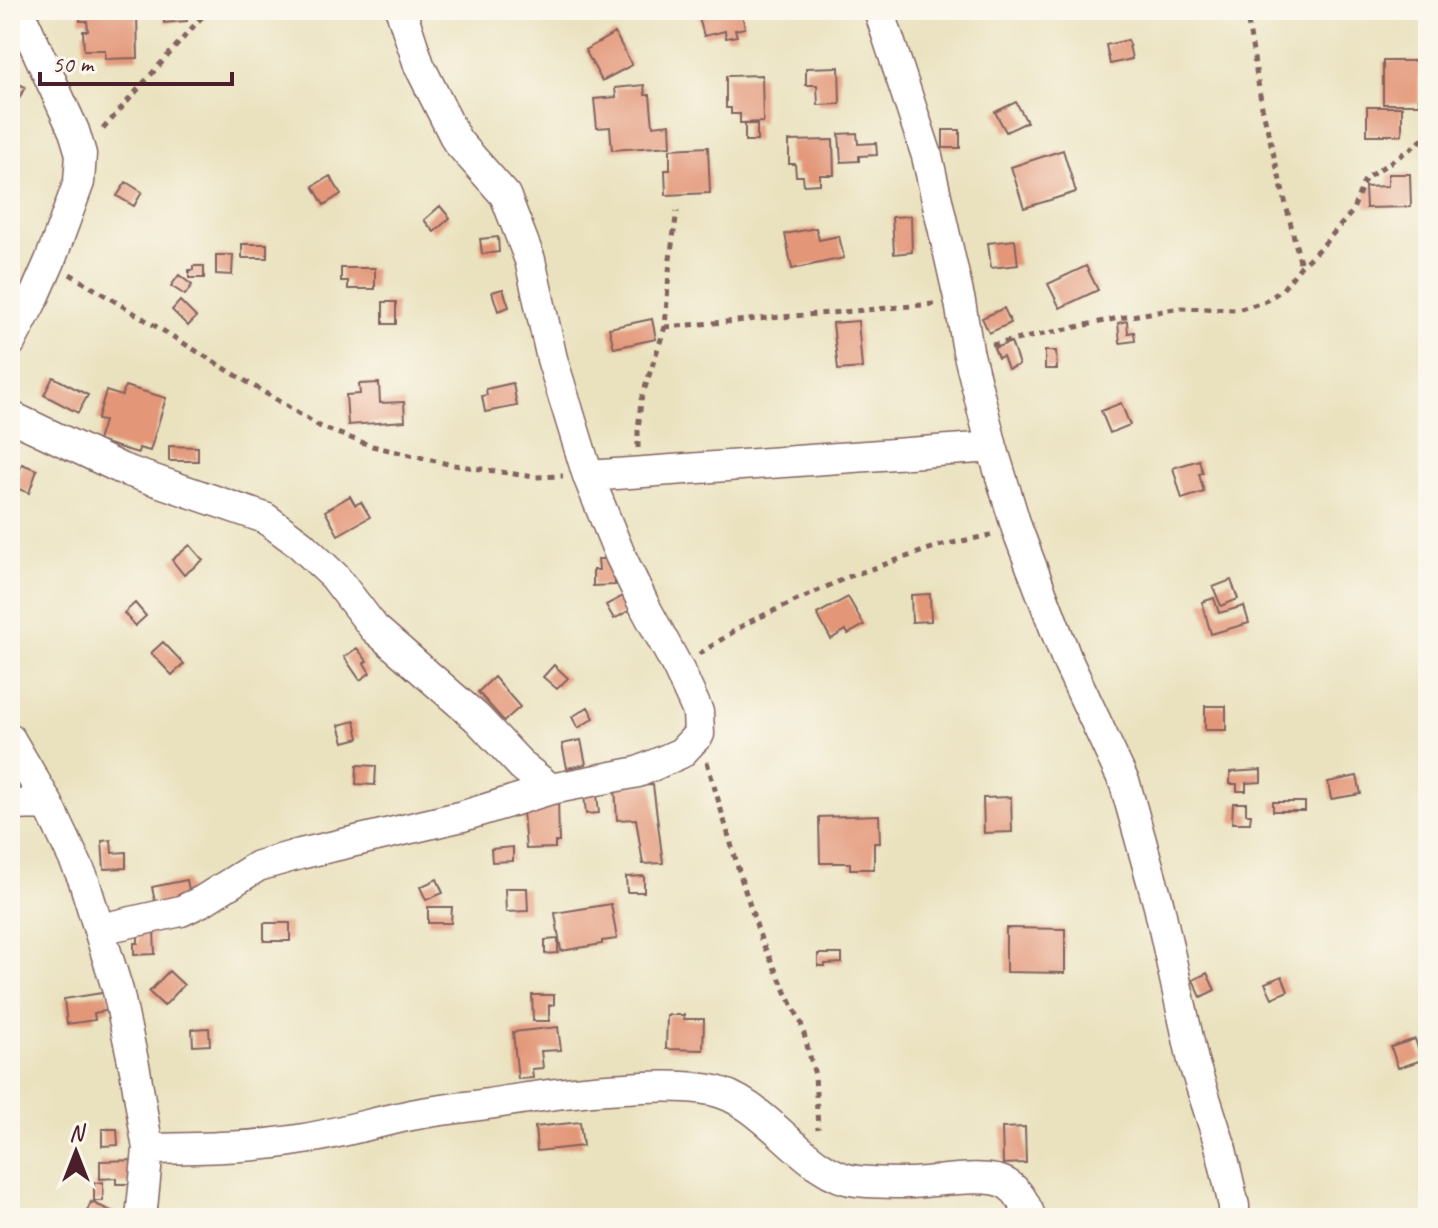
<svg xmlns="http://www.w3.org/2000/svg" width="1438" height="1228" font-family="Caveat,sans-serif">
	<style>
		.building { fill: #e39678 }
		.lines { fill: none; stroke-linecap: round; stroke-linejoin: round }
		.minor-casing { stroke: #82635f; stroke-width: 33 }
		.path { stroke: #82635f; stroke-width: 5; stroke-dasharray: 6 6; stroke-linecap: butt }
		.minor { stroke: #fff; stroke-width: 30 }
	</style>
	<rect width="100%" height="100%" fill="#fbf7ec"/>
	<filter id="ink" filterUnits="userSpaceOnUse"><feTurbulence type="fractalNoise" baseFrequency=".0125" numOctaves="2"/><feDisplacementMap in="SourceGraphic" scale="16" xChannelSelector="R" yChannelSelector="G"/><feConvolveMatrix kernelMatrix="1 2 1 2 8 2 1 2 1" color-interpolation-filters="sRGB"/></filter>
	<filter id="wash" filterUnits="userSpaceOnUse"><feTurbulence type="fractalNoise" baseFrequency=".006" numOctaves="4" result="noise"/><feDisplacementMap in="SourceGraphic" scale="32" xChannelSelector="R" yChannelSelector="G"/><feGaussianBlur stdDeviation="1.8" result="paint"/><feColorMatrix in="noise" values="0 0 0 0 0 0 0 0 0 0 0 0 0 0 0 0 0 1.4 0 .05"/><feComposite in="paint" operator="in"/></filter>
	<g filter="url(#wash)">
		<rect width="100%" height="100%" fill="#eae2bf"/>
		<g id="blocks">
			<path class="building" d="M80,10H146V12L137,13L138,58L105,59V50H84L83,31H88L87,21H80Z
				M713,10H741L745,28L735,30L737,36L726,38L725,31L704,36L698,14Z
				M1033,10H1075V17L1034,18Z
				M164,11H187V21L164,23Z
				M615,33L632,65L602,81L585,50Z
				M1128,40L1132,59L1110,64L1106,45Z
				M1383,61H1419V104H1383Z
				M839,67L840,104L818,105L817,85H806V68Z
				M762,75L763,122L740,123V114H731V108H726V76Z
				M13,81L25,87L18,101L10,97V87Z
				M644,85L645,95H650L653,126L670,124L671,146L612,150L610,127L597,128L594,99L616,97L615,88Z
				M1016,102L1027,122L1006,132L995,112Z
				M1367,107H1402V135H1367Z
				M745,124H757V141H745Z
				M943,130H960V148H943Z
				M857,133L858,144L876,143L877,155L859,156V161L841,162L839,134Z
				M833,140L834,175H820V184L804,185L803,176H796L795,164H789V141Z
				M708,147L710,193L666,195L665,170H670V149Z
				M1063,150L1076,192L1024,208L1011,167Z
				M1388,174H1410L1411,207L1366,208L1365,187L1388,186Z
				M330,176L341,194L324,205L313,186Z
				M126,182L142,192L134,206L117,196Z
				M440,206L450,218L434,232L424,220Z
				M911,216L912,252L894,254L892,217Z
				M816,228L819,240L839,236L844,258L792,269L785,234Z
				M498,237L499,252L482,254L480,239Z
				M1015,240L1018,265L991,268L988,243Z
				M242,244H267V258H242Z
				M216,255H233L232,275L216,274Z
				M193,266H204V278H189V270H193Z
				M1086,266L1098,290L1060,308L1048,284Z
				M341,268H375V289H348V281H341Z
				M179,275L192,285L185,295L171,286Z
				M503,289L509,307L498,311L492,292Z
				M180,301L196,317L188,326L172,310Z
				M383,302H396V324H383Z
				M1004,308L1011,323L989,333L982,318Z
				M652,319L656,339L614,348L609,328Z
				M858,321L862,368L838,370L833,323Z
				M1127,321L1128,333L1134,332L1135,341L1120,343L1118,323Z
				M1011,342L1019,365L1008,369L1003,356L998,358L994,348Z
				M1045,351H1056L1057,369H1045Z
				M53,377L88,395L78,413L44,395Z
				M379,383L380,403L404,402L405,421L348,425L346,395L360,394L359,384Z
				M513,383L517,406L485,412L482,396L487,395L486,389Z
				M125,386L166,398L150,451L139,448L138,453L98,441L104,421L97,420L106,391L122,396Z
				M1121,403L1130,425L1110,433L1101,411Z
				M169,446L198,447V461H169Z
				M1199,460L1203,473L1199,474L1204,492L1182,499L1173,468Z
				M22,464L37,470L29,493L13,487Z
				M350,496L355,505L361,502L370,517L338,535L325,511Z
				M190,545L203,560L184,575L172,560Z
				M598,559H614L615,585L593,586V570H599Z
				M1231,580L1238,599L1221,606L1213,587Z
				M930,594L931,621L912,622L911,595Z
				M623,596L630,610L614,619L606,605Z
				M848,597L864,625L848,634L846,630L831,639L817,614Z
				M1214,598L1219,613L1244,606L1249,623L1211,634L1202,602Z
				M135,603L146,616L135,626L124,613Z
				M163,642L184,664L172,675L151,653Z
				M357,648L367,661L364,663L370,673L360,680L344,657Z
				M554,665L568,678L557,689L543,677Z
				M494,677L520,707L504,721L478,692Z
				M1205,706H1226V730H1205Z
				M588,707L594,718L578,728L572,717Z
				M355,721L359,738L344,742L339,725Z
				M581,740L586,764L567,768L562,744Z
				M357,765L376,766L375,785L356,784Z
				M1261,770V782L1246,783V791H1237V784H1230V772Z
				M1357,776L1361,794L1331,799L1328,782Z
				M653,785L663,863L643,864L636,819L617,820L615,787Z
				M584,794H597L599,813L586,814Z
				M1011,797L1012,832L984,833L983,798Z
				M558,798L559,842H555V848L526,849L522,799Z
				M1273,802H1305V811H1273Z
				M1233,803H1246V814H1251L1250,823H1232Z
				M879,815L880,843H874V869H850V863H820L819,817Z
				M111,840L112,853L126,852V868L104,869L102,841Z
				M513,847V861L492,862L491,849Z
				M644,876V892H627L626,877Z
				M437,879L443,893L426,900L420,887Z
				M187,880L191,900L156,907L152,887Z
				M505,888H527L528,911L506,912Z
				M611,904L617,939L602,941V944L561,951L555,913Z
				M428,907H452L451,923H428Z
				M264,923H290V941H264Z
				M1006,928L1065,929V973L1006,972Z
				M154,930L155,954L134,955V943H138V931Z
				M558,939V953L545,954V940Z
				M818,954H842V963L825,964V966H818Z
				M169,971L184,985L164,1006L149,992Z
				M1207,973L1215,990L1201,997L1193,980Z
				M1282,976L1288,991L1272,998L1265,983Z
				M108,992L111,1010L94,1013L95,1020L67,1024L64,999Z
				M532,995H554V1005H549V1021H533Z
				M667,1015H684V1019H704L703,1050L666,1049Z
				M558,1027L561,1050L541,1051L543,1068L532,1069L533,1078L518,1079L513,1032Z
				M209,1028L210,1045L193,1046L192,1029Z
				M1415,1039L1422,1060L1398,1068L1391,1047Z
				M580,1122L583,1146L537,1151L535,1127Z
				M1025,1127L1026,1163L1003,1164L1002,1128Z
				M102,1129H117L118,1145L102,1146Z
				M139,1160V1184H116V1178L100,1179V1161Z
				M103,1182V1201H94V1183Z
				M91,1202L118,1214L116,1218H102L87,1211Z"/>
		</g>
	</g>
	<g filter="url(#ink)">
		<use href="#blocks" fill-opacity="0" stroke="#82635f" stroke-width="2"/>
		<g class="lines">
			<defs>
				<path id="minor" d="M879,10L927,156L960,302L968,351L992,447L1017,529L1067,660L1125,784L1159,906L1193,1061L1220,1145L1234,1206V1218
					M10,343L35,295L50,261L79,182L81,154L74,131L24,22L21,10
					M10,416L122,469L265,518L300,544L334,576L374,628L477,718L523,767L551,789
					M588,476L992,447
					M10,739L48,804L83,878L118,991L135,1070L148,1149L141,1218
					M10,805L48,804
					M100,929L181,911L202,901L258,866L300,854L463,816L551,789L638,772L681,753L699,734L698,712L678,668L646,609L620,555L588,476L552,359L530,260L505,195L457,141L419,65L401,10
					M148,1149C200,1148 252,1148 304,1139C344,1132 383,1120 422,1113C444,1109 466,1107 488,1104C528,1098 568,1091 608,1089C641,1087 679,1084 711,1090C766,1100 805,1176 857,1181C875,1183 894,1183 912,1183C935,1182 989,1172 1007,1184C1020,1192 1025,1205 1031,1218"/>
			</defs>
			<use href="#minor" class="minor-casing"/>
			<path class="path" d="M1246,10L1262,107L1301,266
				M103,129L208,10
				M70,274L321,427L372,446L448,464L534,477L563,476
				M665,327L935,304
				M992,345L1119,318L1181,308L1237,310L1264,302L1282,290L1301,266L1324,244L1352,212L1365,179L1419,143L1428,131
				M638,448V431L641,400L665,327L670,259L677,211
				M699,654L747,623L848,577L938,546L991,535
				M707,762L741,878L762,942L801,1023L815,1075L818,1129"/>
			<use href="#minor" class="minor"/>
		</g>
	</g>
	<rect width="1438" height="1228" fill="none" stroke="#fbf7ec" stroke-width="40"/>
	<g transform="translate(76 1152)" stroke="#fbf7ec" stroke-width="6" paint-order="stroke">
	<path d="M0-6L14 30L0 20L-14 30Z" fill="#4a1f2b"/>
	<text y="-12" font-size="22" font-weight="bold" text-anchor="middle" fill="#4a1f2b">N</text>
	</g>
	<path d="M40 72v12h192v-12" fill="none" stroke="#4a1f2b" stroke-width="4"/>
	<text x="52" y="72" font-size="24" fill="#4a1f2b" stroke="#fbf7ec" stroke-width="6" paint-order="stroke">50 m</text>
</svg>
